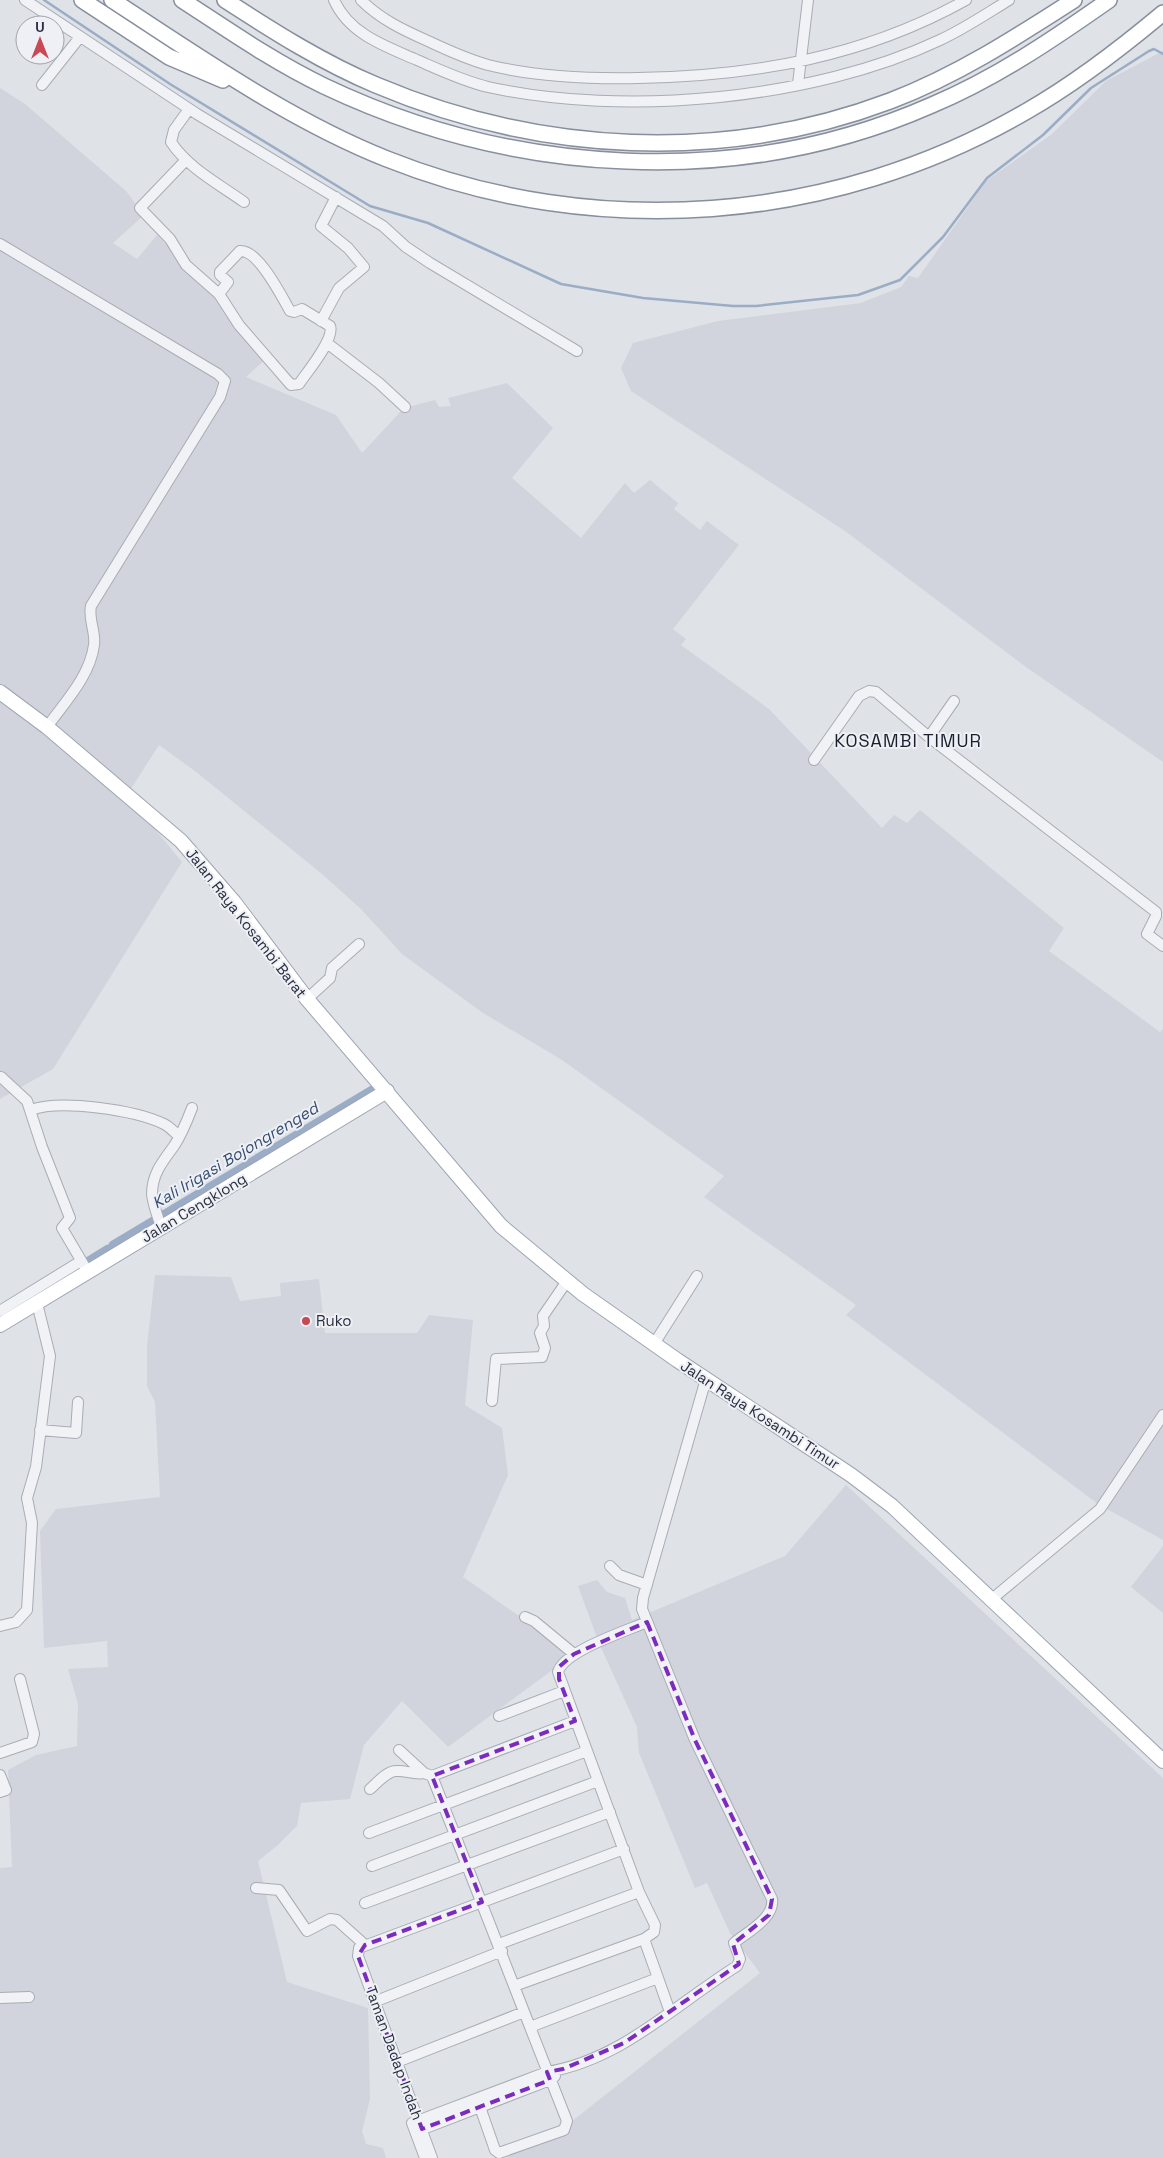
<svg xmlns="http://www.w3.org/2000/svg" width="1163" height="2158" font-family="'Space Grotesk',sans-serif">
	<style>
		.built { fill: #d1d4dc }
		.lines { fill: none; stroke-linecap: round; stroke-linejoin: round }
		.stream { stroke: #9badc6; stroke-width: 2.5 }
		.canal { stroke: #9badc6; stroke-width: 9 }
		.minor-casing { stroke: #a8acb4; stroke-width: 12 }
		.major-casing { stroke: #9ea5b3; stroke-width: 16 }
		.highway-casing { stroke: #878e9d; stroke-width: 18 }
		.minor { stroke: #f1f2f6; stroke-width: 10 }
		.major { stroke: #fff; stroke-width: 14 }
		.highway { stroke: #fff; stroke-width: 15 }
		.marked { fill: none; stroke: #7b2cbf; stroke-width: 4; stroke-dasharray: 10 6; stroke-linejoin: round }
		.poi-dot { fill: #c84854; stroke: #eef0f5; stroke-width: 2 }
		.labels { text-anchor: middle; stroke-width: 4; stroke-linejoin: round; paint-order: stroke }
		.street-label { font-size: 15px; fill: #282f3e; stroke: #eef0f5 }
		.poi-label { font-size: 15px; fill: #282f3e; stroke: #eef0f5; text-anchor: start }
		.water-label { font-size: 16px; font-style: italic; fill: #344b70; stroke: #eef0f5 }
		.quarter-label { font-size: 18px; letter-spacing: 1px; fill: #1a202e; stroke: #eef0f5 }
	</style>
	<rect width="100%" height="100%" fill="#dfe2e7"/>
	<path class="built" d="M1163,51V762L1026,667L845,531L631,391L621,368L633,343L718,321L861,303L901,287L909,276L918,278L986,181L1052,134L1106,81Z
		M0,88L25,104L126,191L144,215L113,243L137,259L157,235L229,308L269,356L246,377L336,415L362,453L404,408L435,400L439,407L451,406L448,398L507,383L553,428L512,478L581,538L625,483L634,493L650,480L678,503L674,509L700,530L707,521L739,545L673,629L686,639L681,645L769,709L882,828L894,815L907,823L920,810L1064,928L1049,951L1160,1032L1163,1029V1540L1098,1504L846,1315L856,1305L704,1197L724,1176L562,1060L483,1013L402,954L361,909L322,874L195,771L159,745L127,795L182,862L53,1069L0,1099Z
		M155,1275L231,1277L240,1301L281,1296L280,1283L319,1279L325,1333H417L429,1315L473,1320L465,1405L502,1428L508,1475L463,1577L535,1627L570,1657L448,1747L402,1701L364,1745L350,1799L301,1803L297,1826L278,1845L258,1861L287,1982L368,2008L370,2099L362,2131L366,2144L383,2148L386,2158H0V1868L12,1867L8,1770L36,1755L77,1746L78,1704L68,1669L108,1667L107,1641L44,1648L40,1531L56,1509L160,1497L155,1402L147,1386V1346Z
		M846,1485L1163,1778V2158H507L506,2155L543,2144L760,1973L730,1933L707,1883L695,1888L639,1753L637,1727L599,1643L578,1586L597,1580L607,1592L625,1598L632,1620L785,1556Z
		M1163,1546V1613L1131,1587Z"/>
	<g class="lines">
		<path class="stream" d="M44,0L170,84L370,206L428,223L561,284L643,298L733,306H756L858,295L900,280L943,237L987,178L1043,135L1091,88L1149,51L1154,49L1163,54"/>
		<path class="canal" d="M113,1245L372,1090
			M79,1267L108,1249"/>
		<defs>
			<path id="minor" d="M25,0L197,114L383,226L406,247L430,263L577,351
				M334,0C349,34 385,46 417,60C440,70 463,81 488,87C624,117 813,100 940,40C964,29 986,14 1009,0
				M361,0C380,19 403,30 428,41C447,50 467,59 488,65C537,77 588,79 638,78C754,76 864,57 966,0
				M798,84L808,0
				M42,85L80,37
				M189,109L174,130L171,142C188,168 219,184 244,202
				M186,160L140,208L170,239L186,265L219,294L239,325L291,385L299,384C307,372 335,339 330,326L302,309L294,312L290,311C282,297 258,249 240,251L220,272V275L228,282L219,294
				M0,244L218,374L225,381L220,397L91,606C88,619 96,632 94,645C90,676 65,702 47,727
				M321,321L339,288L364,267L348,248L321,226L336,197
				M327,343L379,383L405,407
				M929,737L954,701
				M814,760L859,696L869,691L876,692L929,737L1156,912V916L1147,934L1163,946
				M307,999L330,978L332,968L359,944
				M1,1077L27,1101L42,1147L70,1218L62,1228L88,1272
				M31,1110C60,1099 135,1110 164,1124C170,1127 174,1132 179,1136
				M161,1227C158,1217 153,1205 152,1194C152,1174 163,1161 174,1146C182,1134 187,1121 192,1108
				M0,1311L81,1261
				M654,1344L697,1276
				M492,1401L496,1359L542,1357L545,1348L540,1333L544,1326L543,1316L567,1281
				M40,1430L76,1433L78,1402
				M610,1566L619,1575L647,1585
				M992,1599L1100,1509L1163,1415
				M525,1617L534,1621L574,1654
				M0,1626L16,1622L27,1610L32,1523L27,1498L36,1467L50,1356L37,1303
				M499,1716L564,1691
				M399,1750L424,1773L432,1776L575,1721
				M0,1753L32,1742L34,1734L20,1679
				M0,1775L6,1790L0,1792
				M432,1776L514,1986
				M370,1789C377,1783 387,1771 396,1771C406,1770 413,1775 424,1773
				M369,1833L587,1751
				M372,1866L598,1781
				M256,1888L279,1890L307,1931L330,1919L337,1920L365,1945
				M365,1903L610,1812
				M644,1939L654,1932L655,1925L639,1892L558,1672C564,1651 626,1631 647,1622
				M499,1944L639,1892
				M658,1978L670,2012
				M0,1998L29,1997
				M374,2002L502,1951
				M397,2062L524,2012
				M480,2107L495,2150L499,2153L564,2130L567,2121L530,2027L658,1978L644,1939L514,1986L530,2027
				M418,2131L550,2080L555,2076
				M425,2158L412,2123L547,2072C621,2060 676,2004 737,1966L740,1959L734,1943C747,1932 775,1918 772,1899L695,1740L642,1609L643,1598L706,1379
				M432,2158L358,1956L359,1948L624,1849"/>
			<path id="major" d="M0,692L47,727L181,841L234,902L307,999L501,1226L583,1294L677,1360L851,1475L892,1506L1163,1761
				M0,1325L387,1091"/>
			<path id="highway" d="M82,0L169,57L223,80
				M112,0C200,57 289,120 387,159C595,242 833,224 1027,111C1076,83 1120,49 1163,13
				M182,0C228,30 274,62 324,86C513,176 739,190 932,105C996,78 1052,40 1109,0
				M225,0C273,31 323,63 376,85C539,154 723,164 890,101C956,76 1015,38 1074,0"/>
		</defs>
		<use href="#minor" class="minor-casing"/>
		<use href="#major" class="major-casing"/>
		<use href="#highway" class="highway-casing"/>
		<use href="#minor" class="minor"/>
		<use href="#major" class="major"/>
		<use href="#highway" class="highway"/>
	</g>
	<path class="marked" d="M647,1622L695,1740L772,1899L769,1915L733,1944L739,1964L624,2043L563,2069L547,2072L550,2080L422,2129L358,1956L365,1945L482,1902L432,1776L575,1721L559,1679V1667L574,1654Z"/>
	<circle class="poi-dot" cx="306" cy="1321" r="5"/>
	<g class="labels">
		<g class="street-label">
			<text transform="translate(246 923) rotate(52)" y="5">Jalan Raya Kosambi Barat</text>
			<text transform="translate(194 1208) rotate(-31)" y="5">Jalan Cengklong</text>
			<text transform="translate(760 1415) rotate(33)" y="5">Jalan Raya Kosambi Timur</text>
			<text transform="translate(394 2053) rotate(70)" y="5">Taman Dadap Indah</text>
		</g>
		<g class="poi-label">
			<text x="316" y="1326">Ruko</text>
		</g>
		<g class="water-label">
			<text transform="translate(235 1155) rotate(-31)" y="6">Kali Irigasi Bojongrenged</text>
		</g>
		<g class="quarter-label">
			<text x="908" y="747">KOSAMBI TIMUR</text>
		</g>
	</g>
	<g transform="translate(40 40)"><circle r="24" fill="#eef0f5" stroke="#9fa3ac"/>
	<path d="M0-4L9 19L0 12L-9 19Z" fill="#c84854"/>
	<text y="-8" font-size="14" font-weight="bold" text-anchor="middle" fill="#282f3e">U</text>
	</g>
</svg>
